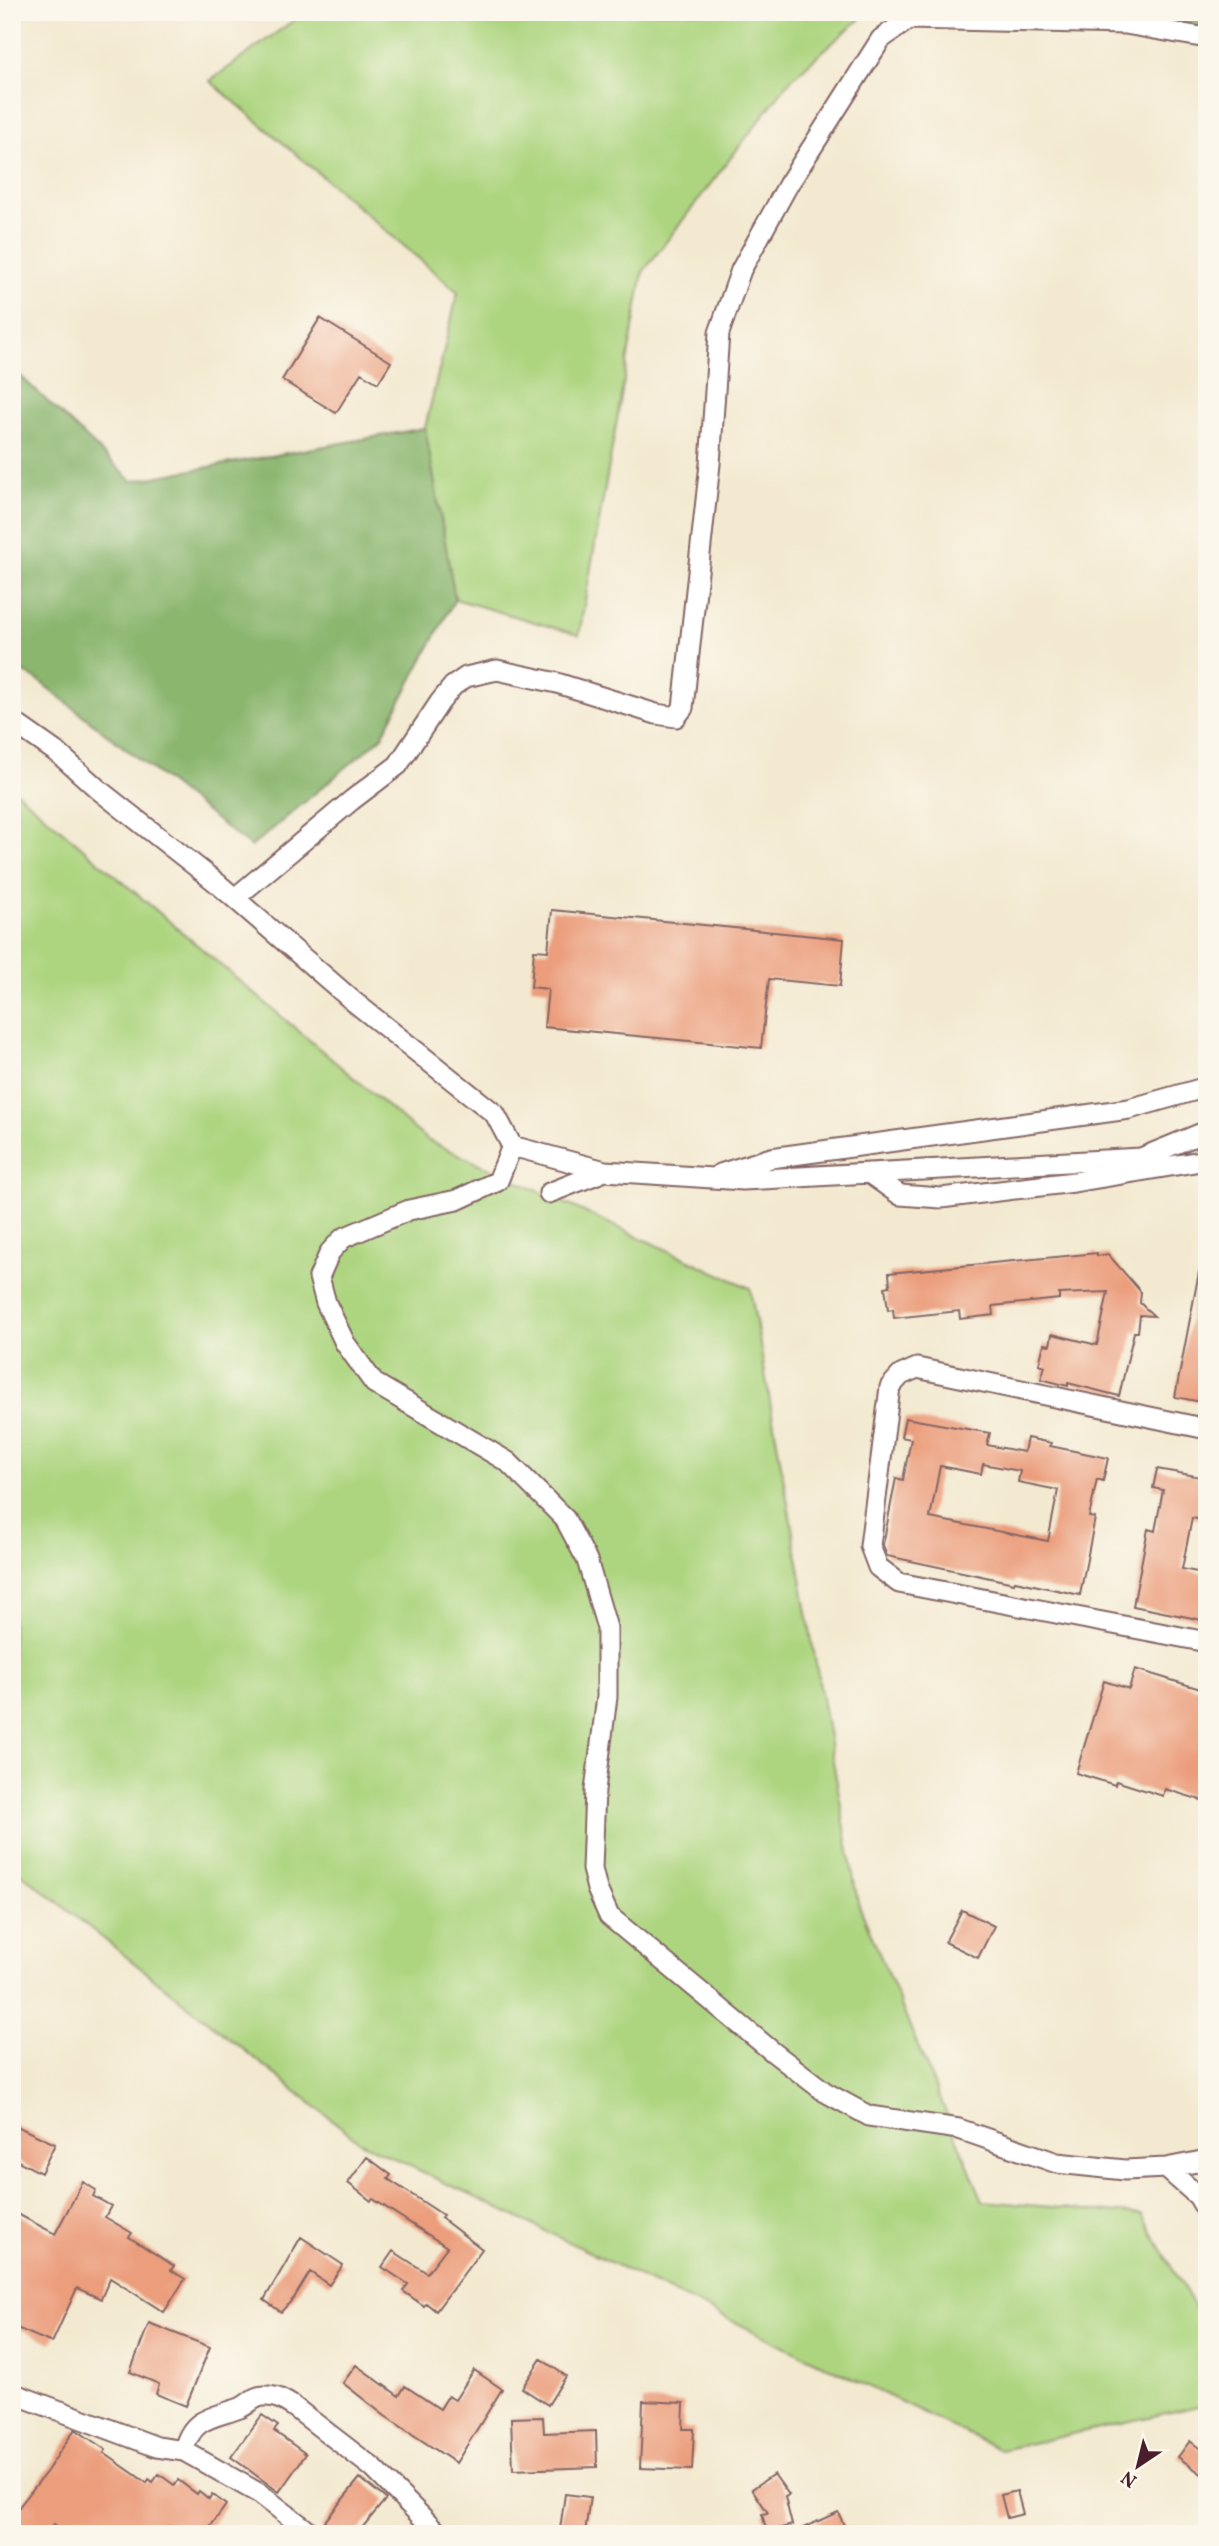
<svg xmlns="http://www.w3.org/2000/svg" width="1219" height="2546" font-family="Vollkorn,serif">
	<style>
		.green { fill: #add580; stroke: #7c7a56; stroke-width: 2 }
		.forest { fill: #8ab66e; stroke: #6a6a4c; stroke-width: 2 }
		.building { fill: #eb9d7b; fill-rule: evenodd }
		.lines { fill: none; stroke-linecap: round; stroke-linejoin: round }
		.street-casing { stroke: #856665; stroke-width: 23 }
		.street { stroke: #fff; stroke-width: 19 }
	</style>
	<rect width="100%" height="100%" fill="#fbf7ec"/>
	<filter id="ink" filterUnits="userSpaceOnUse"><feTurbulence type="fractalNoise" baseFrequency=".0143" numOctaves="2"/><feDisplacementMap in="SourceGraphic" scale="14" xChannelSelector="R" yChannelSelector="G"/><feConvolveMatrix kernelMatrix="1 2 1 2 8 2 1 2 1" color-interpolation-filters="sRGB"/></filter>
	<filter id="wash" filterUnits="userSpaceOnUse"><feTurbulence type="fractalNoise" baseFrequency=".00686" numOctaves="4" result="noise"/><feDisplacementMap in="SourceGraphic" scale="28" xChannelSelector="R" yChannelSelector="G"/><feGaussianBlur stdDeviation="1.57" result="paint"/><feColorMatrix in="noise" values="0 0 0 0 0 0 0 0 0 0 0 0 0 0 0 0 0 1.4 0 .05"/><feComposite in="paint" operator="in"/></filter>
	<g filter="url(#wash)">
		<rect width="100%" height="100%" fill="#f3e9d0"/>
		<path class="green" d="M305,12H868L792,78L643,272L579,635L455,599L425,428L458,292L210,81Z
			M12,788L427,1140L750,1288L858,1903L983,2201L1142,2215L1207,2328V2404L1001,2450L360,2142L12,1866Z"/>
		<path class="forest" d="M1094,12H1207V37Z
			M12,368L132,481L425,428L455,599L381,738L251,847L39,681L12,665Z"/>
		<g id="blocks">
			<path class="building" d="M320,318L391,362L378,383L361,373L336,413L282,380Z
				M552,910L844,939L840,986L769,979L761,1048L544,1027L548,989L531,987L534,950L548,951Z
				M1097,1253V1256L1108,1254L1141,1292L1140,1303L1154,1316L1140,1315L1138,1332H1134L1119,1396L1068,1383V1386L1041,1379L1045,1366L1039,1364L1044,1344L1050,1345L1052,1334L1097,1345L1108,1292L1059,1294V1299L993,1306L994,1315L960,1319L959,1311L894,1318L893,1309L888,1310L885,1287L890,1286L889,1273Z
				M1199,1272L1207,1273V1403L1175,1397Z
				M905,1418L990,1433L987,1445L1024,1452L1027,1438L1051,1443L1050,1446L1108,1458L1103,1481L1097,1479L1089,1517L1095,1518L1080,1595L1015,1581L1014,1583L887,1556L883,1545L896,1478L903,1480L911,1439L901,1437ZM983,1464L1020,1471L1018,1482L1058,1490L1048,1541L930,1518L940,1466L981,1474Z
				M1157,1469L1207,1478V1521L1192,1518L1182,1569L1207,1574V1621L1133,1606L1148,1529L1155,1531L1163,1490L1153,1488Z
				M1135,1669L1207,1691V1802L1165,1789L1163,1796L1116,1781L1115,1785L1076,1773L1104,1681L1129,1689Z
				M962,1910L994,1926L978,1958L945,1942Z
				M12,2124L55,2144L41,2173L12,2158Z
				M367,2157L391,2175L388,2179L443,2215L441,2218L482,2249L436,2311L426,2303L424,2306L403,2291L408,2284L382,2267L393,2251L427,2273L447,2247L373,2199L371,2201L348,2183Z
				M83,2182L96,2190L93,2196L111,2206L105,2217L132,2233L129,2237L174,2266L171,2270L185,2279L164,2312L110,2278L101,2299L77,2288L52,2343L12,2326V2211L55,2234Z
				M301,2237L343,2265L329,2285L310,2272L294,2298L281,2312L264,2300Z
				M149,2323L210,2347L186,2406L156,2394L159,2384L130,2372Z
				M541,2359L566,2376L548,2405L522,2388Z
				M356,2365L399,2396L405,2386L440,2409L448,2396L455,2400L474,2370L502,2389L456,2463L385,2416L343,2383Z
				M643,2401L684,2403L683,2429H694L692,2470L640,2468Z
				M262,2415L278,2426L274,2431L306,2454L279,2492L231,2457Z
				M543,2417L544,2433L596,2431L597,2467L513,2470L511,2418Z
				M75,2429L106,2450L104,2453L147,2483L149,2479L153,2482L159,2474L174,2485L178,2480L197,2494L199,2491L209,2499L212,2494L226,2505L205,2534H180L170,2526L164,2534H67L54,2524L47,2534H12V2516L47,2471Z
				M1190,2441L1207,2454V2478L1178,2457Z
				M774,2474L789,2495L785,2497L792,2525L767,2532L762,2514L768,2513L752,2489Z
				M360,2478L386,2499L357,2534H324L321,2526Z
				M1017,2491L1023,2514L1007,2518L1001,2495Z
				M565,2494L590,2497L585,2533L560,2529Z
				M838,2512L848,2534H790Z"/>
		</g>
	</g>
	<g filter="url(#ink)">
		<use href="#blocks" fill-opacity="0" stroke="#856665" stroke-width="2"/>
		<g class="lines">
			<defs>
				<path id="street" d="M909,19L1125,24L1207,38
					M12,721L59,754L99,790L217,883L353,1001L495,1114L512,1146L498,1181L457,1200L409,1210L343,1238L330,1252L319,1277L326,1303L345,1343L374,1383L508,1462L565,1519L587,1560L607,1628V1697L595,1790L592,1869L597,1889L609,1916L773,2052L825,2092L869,2116L959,2129L1057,2163L1125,2170L1166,2168L1207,2160
					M235,898L352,800L398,765L440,702L453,686L466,677L497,670L557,683L656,714L676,717L683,708L710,464L719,333L741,270L788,185L881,39L919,12
					M512,1146L605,1171L743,1180L1141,1158L1207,1131
					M869,1173L900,1195L941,1198L1074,1182L1207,1160
					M720,1174L771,1158L1129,1109L1207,1087
					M549,1193L605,1171
					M1207,1429L917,1368L901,1375L890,1387L870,1546L878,1567L899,1583L1207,1642
					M1166,2168L1198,2196L1207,2211
					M12,2393L157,2447L184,2451L260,2494L312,2534
					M184,2451C191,2417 213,2418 240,2408C250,2404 253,2396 264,2396C276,2395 285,2401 294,2407L373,2468L439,2534"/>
			</defs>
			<use href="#street" class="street-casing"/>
			<use href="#street" class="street"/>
		</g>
	</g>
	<rect width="1219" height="2546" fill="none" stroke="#fbf7ec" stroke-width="42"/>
	<g transform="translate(1138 2466) rotate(215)" stroke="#fbf7ec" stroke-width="5" paint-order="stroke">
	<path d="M0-5L12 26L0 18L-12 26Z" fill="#4a1f2b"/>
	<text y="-10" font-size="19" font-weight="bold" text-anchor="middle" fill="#4a1f2b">N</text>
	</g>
</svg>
